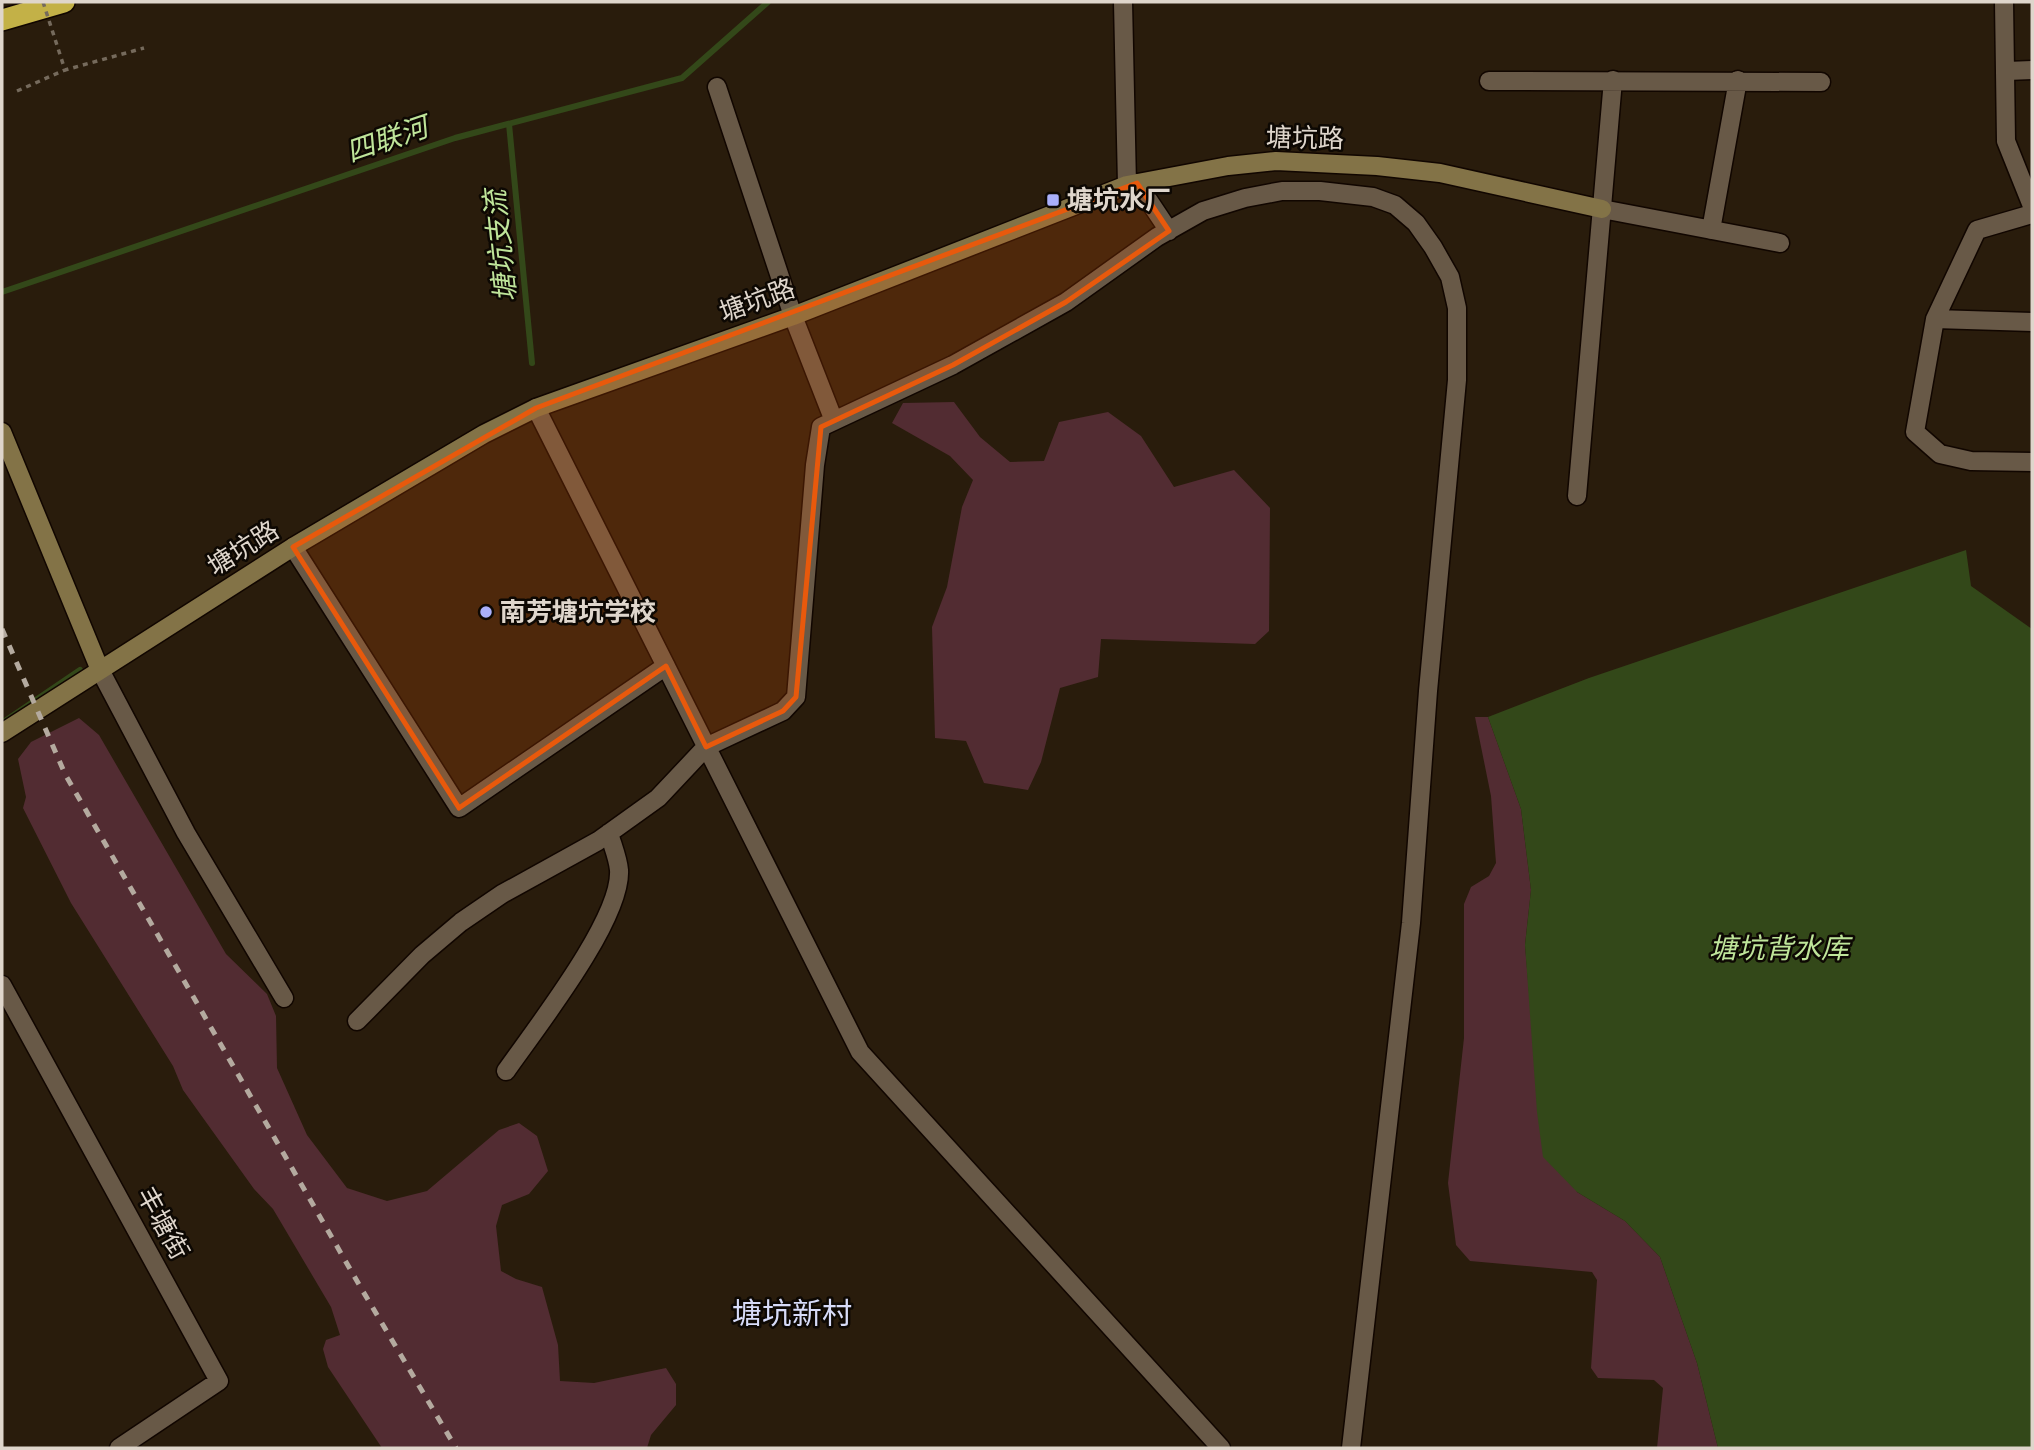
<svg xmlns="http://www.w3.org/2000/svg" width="2034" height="1450" font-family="Figtree,'Noto Sans SC',sans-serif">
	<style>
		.green { fill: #522c32 }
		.water { fill: #334819 }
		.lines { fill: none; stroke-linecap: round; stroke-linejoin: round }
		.stream { stroke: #334819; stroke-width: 6 }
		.street-casing { stroke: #110600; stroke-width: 21 }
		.secondary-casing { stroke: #110600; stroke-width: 21 }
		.highway-casing { stroke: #110600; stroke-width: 24 }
		.path { stroke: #756a5c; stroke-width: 3.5; stroke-dasharray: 5 5; stroke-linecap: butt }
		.street { stroke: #685947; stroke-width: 18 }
		.secondary { stroke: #837347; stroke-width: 18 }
		.highway { stroke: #c3b147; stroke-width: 21 }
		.rail { stroke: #b4aa9f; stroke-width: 5; stroke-dasharray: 9 9; stroke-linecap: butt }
		.path-bridge { stroke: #756a5c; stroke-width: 3.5; stroke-dasharray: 5 5; stroke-linecap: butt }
		.marked { fill: #e8590c; fill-opacity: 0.2; stroke: #e8590c; stroke-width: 5; stroke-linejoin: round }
		.poi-dot { fill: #aab0fb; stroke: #0d0803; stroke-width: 2.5 }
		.labels { text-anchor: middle; stroke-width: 5; stroke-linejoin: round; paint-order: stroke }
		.street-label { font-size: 26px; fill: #dfd6cc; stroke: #0d0803 }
		.poi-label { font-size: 26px; font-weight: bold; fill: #dfd6cc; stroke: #0d0803; text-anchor: start }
		.water-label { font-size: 28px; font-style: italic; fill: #bfe59a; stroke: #0d0803 }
		.quarter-label { font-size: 30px; fill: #d7dbf8; stroke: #0d0803 }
	</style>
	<rect width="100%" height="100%" fill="#291c0c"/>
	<path class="green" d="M954,402L980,437L1010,462L1044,461L1059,422L1108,412L1141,436L1174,487L1234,470L1270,508L1269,631L1255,644L1101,639L1098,677L1060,688L1041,762L1028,790L984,783L966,741L935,738L932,627L947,587L962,507L973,480L950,456L892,423L903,403Z
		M1475,717H1488L1521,809L1531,890L1525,945L1532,1028L1577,1192L1625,1221L1660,1257L1697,1363L1718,1448H1657L1663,1388L1654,1380L1598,1378L1591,1368L1597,1280L1592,1272L1470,1261L1456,1245L1448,1183L1464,1038V904L1471,887L1489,876L1496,863L1491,796Z
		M79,718L99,735L226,954L267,994L276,1016L277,1068L307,1135L347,1188L387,1201L427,1191L499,1130L519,1123L537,1136L548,1171L529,1194L502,1205L496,1226L501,1271L516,1279L542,1287L558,1345L560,1381L594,1383L666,1368L676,1384V1405L651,1435L647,1448H382L328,1367L323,1349L326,1340L340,1335L331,1307L273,1209L254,1189L183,1090L173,1066L71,903L23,808L26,797L18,759L31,742Z"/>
	<path class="water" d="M1966,550L1971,586L2032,629V1448H1718L1697,1363L1660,1257L1625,1221L1577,1192L1543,1157L1537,1112L1525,945L1531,890L1521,809L1488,717L1589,678Z"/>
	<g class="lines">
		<path class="stream" d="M509,124L532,363
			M2,292L455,138L682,78L768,2
			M2,723L80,670"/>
		<defs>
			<path id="street" d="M1123,2L1127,185
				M2004,2L2006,141L2032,206
				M2007,71L2032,70
				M1489,81L1821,82
				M717,87L793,316L834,421
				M1137,183L1169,231
				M1602,209L1780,243
				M2032,214L1977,230L1935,319L1915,432L1940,454L1971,461L2032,462
				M1711,230L1738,80
				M1935,319L2032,322
				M536,408L860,1052L1221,1448
				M1577,496L1613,80
				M293,547L459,808L666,666
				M100,670L186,833L284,998
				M2,985L219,1381L119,1448
				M357,1021L422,955L461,922L502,894L598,841L658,798L706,747L783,711L796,697L815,465L821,427L953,365L1066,302L1157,237L1203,211L1245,198L1282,191H1320L1373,197L1395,205L1416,223L1433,247L1450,277L1457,308V380L1428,691L1411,923L1351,1448
				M506,1071C536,1028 622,919 619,870C618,858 612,844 609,833"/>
			<path id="secondary" d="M2,432L100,670
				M2,733L293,547L484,434L536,408L793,316L1127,185L1228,166L1276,161L1377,166L1440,173L1602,209"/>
			<path id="highway" d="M2,20L64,2"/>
		</defs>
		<use href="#street" class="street-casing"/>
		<use href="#secondary" class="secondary-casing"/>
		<use href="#highway" class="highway-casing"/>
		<path class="path" d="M17,91L65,70"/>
		<use href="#street" class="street"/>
		<use href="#secondary" class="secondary"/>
		<use href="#highway" class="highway"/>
		<path class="rail" d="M2,629L65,774L361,1288L456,1448"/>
		<path class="path-bridge" d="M43,2L65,70L144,48"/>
	</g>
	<path class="marked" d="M1137,183L1169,231L1066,302L953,365L821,427L796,697L783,711L706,747L666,666L459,808L293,547L536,408Z"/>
	<g class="poi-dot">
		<rect x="1046" y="193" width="14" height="14" rx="3.5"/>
		<circle cx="486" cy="612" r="7"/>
	</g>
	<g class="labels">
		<g class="street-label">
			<text transform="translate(1305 138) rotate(1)" y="9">塘坑路</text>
			<text transform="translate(757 300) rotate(-20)" y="9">塘坑路</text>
			<text transform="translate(243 548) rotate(-32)" y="9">塘坑路</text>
			<text transform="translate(163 1223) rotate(61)" y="9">丰塘街</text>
		</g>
		<g class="poi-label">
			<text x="1067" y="209">塘坑水厂</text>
			<text x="500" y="621">南芳塘坑学校</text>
		</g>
		<g class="water-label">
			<text transform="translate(387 139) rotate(-19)" y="10">四联河</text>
			<text transform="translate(500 246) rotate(-96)" y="10">塘坑支流</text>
			<text x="1779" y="958">塘坑背水库</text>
		</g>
		<g class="quarter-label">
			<text x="792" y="1324">塘坑新村</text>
		</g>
	</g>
	<rect width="2034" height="1450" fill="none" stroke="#dfd6cc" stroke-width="7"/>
</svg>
